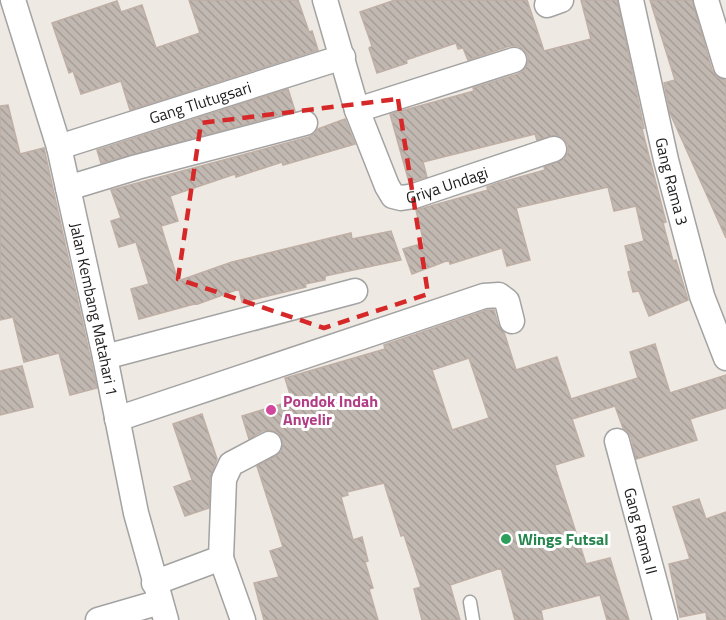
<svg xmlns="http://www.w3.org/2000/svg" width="726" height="620" font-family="'Titillium Web',sans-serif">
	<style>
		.building { fill: url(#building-back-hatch); stroke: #bfafa5; stroke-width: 1.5; fill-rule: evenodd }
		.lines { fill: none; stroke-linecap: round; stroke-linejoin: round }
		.lane-casing { stroke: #a3a3a3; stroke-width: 15 }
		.street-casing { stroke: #a3a3a3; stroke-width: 27 }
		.lane { stroke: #fff; stroke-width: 12 }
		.street { stroke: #fff; stroke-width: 24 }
		.marked { fill: none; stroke: #d62828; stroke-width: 4.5; stroke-dasharray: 12 8; stroke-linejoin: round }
		.hotel-dot { fill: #d1479c; stroke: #fff; stroke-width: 2 }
		.leisure-dot { fill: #2e9e5b; stroke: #fff; stroke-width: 2 }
		.labels { text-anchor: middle; stroke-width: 6; stroke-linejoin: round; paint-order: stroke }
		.street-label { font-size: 16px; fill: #1c1c1c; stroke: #fff }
		.hotel-label { font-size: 16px; font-weight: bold; fill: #b23c85; stroke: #fff; text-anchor: start }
		.leisure-label { font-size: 16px; font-weight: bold; fill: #27864d; stroke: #fff; text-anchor: start }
	</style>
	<defs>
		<pattern id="building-back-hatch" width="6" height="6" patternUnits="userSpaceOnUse" patternTransform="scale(1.5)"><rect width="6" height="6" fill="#c2b8b2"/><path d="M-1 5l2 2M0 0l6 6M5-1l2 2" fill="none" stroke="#a69e98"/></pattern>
	</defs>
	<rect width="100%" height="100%" fill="#eee9e2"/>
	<path class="building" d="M189,0H298L309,32L312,31L318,50L130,110L121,81L81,94L73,71L69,73L52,23L117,1L121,12L142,5L156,48L200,33Z
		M395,0H527L544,51L591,39L581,0H617L644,128L642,129L666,222L663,223L673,261L676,260L688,300L649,316L639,291L633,292L628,272L631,271L625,246L644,241L636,206L614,211L608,187L516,208L530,260L507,266L502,248L450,264L449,260L412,274L403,249L424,243L416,210L488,190L487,187L498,183L545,170L544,167L564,159L568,152V145L564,139L557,135L537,140L535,134L423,162L427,177L409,182L390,114L474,91L473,88L518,74L525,69L528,62V56L523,49L518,46H510L468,60L463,48L458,49L456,43L406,60L407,63L377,73L369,48L372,46L360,12Z
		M650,0H692L712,70L717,77L725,80L726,84V238L670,113L664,83L675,80Z
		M288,89L295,111L101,163L97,150Z
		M8,105L20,154L44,148L97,388L70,395L59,353L24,362L13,317L0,320V106Z
		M345,119L355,144L283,165L282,162L236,177L235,174L170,196L178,221L161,226L178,281L232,262L351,233L352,239L391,231L401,260L325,276V280L305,284L306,287L242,302L239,289L198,304V303L139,319L131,289L149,284L136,242L119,247L111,221L121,218L111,190L309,137L315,133L318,129Z
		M487,310H494L498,324L504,332L516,370L557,357L571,399L638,378L630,352L655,344L670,393L726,375V408L690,419L697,440L636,459L631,437L627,431L623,428L615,406L572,419L584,456L555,465L556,470L586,564L610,558L629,620H607L600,595L541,610L543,620H515L501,568L450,585L460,620H422L414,589L421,587L404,535L401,536L384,483L347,492L348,495L341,497L353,540L362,537L368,561L365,562L373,588L369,589L378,620H264L254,583L279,577L270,551L283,547L257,466L276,456L281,451L283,444L282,438L277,432L270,430L262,431L249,439L242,416L292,401L285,378L385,349L384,345ZM469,358L489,418L452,430L432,370Z
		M22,366L33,407L0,415V371Z
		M202,414L217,459L210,478L209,508L185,516L174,487L192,480L173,424Z
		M699,499L706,519L726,512V620H707L706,612L680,617L669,564L690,559L673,507Z"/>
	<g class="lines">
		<defs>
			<path id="lane" d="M470,602L473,620"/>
			<g id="street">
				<path id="s1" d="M13,0L59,147L105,357L136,513L166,620"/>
				<path id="s2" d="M325,0L357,110L387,186L393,196L401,198L414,196L554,149"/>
				<path id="s3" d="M631,0L666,160L702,296L726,358"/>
				<path d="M706,0L726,66"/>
				<path d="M547,5L561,0"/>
				<path d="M357,110L514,60"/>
				<path id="s4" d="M59,147L343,57"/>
				<path d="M68,188L137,167L305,123"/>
				<path d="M105,357L355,291"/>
				<path d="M117,419L484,296L499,295L507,301L512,321"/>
				<path id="s5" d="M617,441L665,620"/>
				<path d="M221,558L243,620"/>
				<path d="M154,583L221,558L224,479L231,464L269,444"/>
				<path d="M98,620L160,602"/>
			</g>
		</defs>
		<use href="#lane" class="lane-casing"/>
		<use href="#street" class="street-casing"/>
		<use href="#lane" class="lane"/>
		<use href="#street" class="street"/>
	</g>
	<path class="marked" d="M398,99L428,294L324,328L178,279L201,123Z"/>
	<circle class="hotel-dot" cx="271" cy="410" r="6"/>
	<circle class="leisure-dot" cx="506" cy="539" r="6"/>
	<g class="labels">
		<g class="street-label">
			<text dy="6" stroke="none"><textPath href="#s4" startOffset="148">Gang Tlutugsari</textPath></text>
			<text dy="6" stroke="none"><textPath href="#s3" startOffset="186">Gang Rama 3</textPath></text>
			<text dy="6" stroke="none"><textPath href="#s2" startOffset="264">Griya Undagi</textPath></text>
			<text dy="6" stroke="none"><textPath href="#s1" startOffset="320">Jalan Kembang Matahari 1</textPath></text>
			<text dy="6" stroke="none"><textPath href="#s5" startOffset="93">Gang Rama II</textPath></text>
		</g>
		<g class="hotel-label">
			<text x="283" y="407">Pondok Indah<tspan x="283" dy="18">Anyelir</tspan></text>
		</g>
		<g class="leisure-label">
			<text x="518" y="545">Wings Futsal</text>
		</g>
	</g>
</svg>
